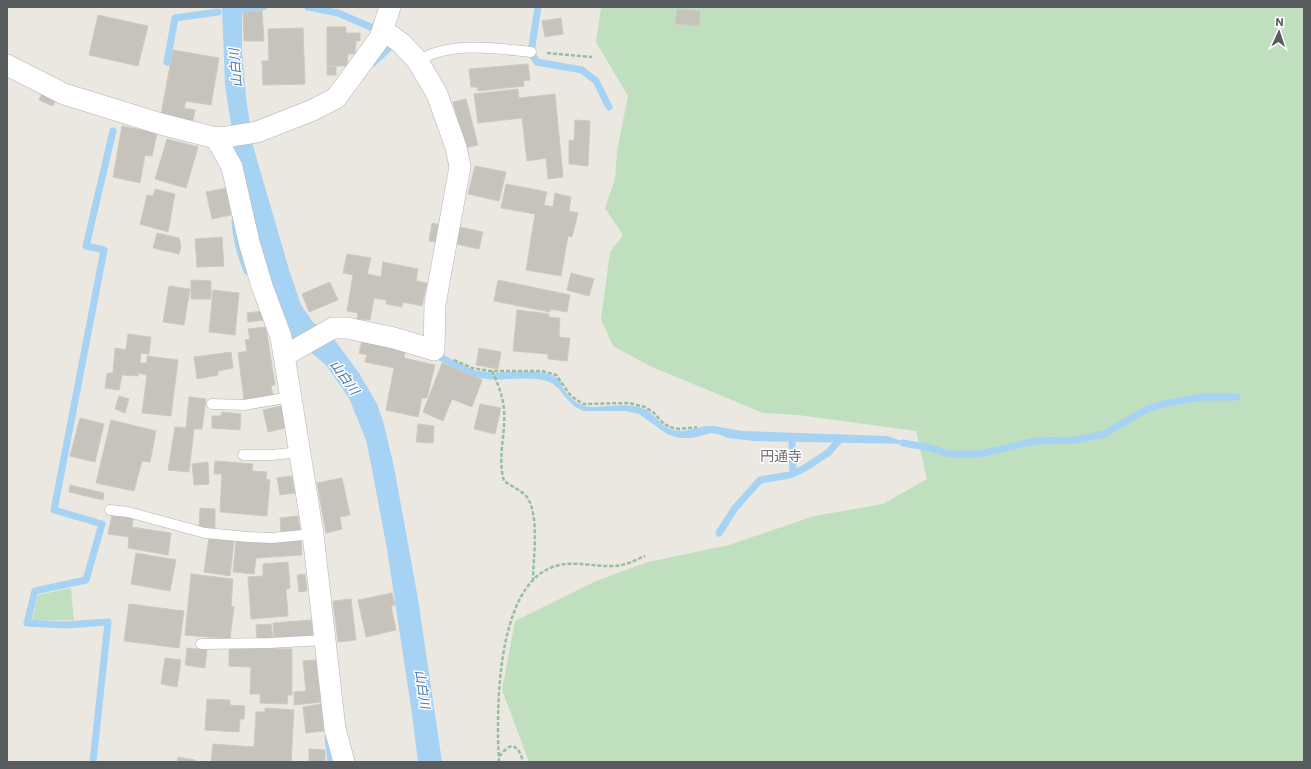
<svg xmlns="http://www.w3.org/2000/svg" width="1311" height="769" font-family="Commissioner,'Noto Sans JP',sans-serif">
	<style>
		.green { fill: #bfdfbf }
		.water { fill: #a6d2f4 }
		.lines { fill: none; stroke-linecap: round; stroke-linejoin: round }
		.stream { stroke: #a6d2f4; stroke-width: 7 }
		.building { fill: #c6c3bd; stroke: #cecabf }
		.service-casing { stroke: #b1b3b7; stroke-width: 11 }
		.minor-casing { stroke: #b1b3b7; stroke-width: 22 }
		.path { stroke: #98bda3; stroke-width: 2.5; stroke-dasharray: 4 2; stroke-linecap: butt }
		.service { stroke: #fff; stroke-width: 10 }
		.minor { stroke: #fff; stroke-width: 21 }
		.labels { text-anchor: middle; stroke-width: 3; stroke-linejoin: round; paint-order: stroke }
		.water-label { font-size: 13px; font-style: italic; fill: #4a79ac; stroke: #fff }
		.quarter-label { font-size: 14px; fill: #6a6e71; stroke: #fff }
	</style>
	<rect width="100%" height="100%" fill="#eae8e0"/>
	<path class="green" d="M601,7H1304V762H529L502,690L515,621L596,581L648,562L729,545L814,516L883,504L927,479L916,431L798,415L763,413L652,367L613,346L601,319L610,252L623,235L605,208L615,179L617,151L628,96L596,42Z
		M71,588L74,620H32L38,595Z"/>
	<path class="water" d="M222,7H242V52L246,97L253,146L290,273L301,305L313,322L333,338L359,373L377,404L383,421L394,467L418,599L442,762H418L412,714L387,549L372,469L366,440L349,398L326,365L307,349L292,339L289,327L274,295L237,163L225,85Z
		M551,378H555L569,396L577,403L584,406L592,407L626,405L639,407L649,411L663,425L672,430L683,431L706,426H714L742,431L887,436L912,444L753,441L728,438L718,434L711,433L692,438H679L667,434L639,414L626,411H583L574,406L566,398Z"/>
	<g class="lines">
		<path class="stream" d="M308,7L338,13L373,28
			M233,11L263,7
			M532,46L538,7
			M533,56L537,62L582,70L596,81L609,107
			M167,62L175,18L218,12
			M373,63L388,49
			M235,221C236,239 240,254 247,271
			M434,355C448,359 460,370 475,374C480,375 486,375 491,376
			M498,376C514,376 548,371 558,384
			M903,443L931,448L949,454H980L1035,441L1076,440L1104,434L1145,410L1163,404L1201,397H1237
			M792,444L793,473
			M719,533L735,508L760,480L790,475L805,468L829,452L841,438
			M328,738L331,762
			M93,762L108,622L65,625L27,623L35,591L86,580L102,524L54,510L104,250L86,246L113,131"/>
	</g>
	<path class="building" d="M677,9L700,11L699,26L675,24Z
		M262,11L264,41H244L243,12Z
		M98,15L148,26L138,66L89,55Z
		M561,18L563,34L545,37L542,21Z
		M327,27H346V33H360V41H356L355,54H348L347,66H327Z
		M303,28L305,84L263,85L262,61H269L268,29Z
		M173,50L219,58L211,105L186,101L184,108L195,110L193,121L161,114Z
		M528,64L530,80L523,81L524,86L478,91L477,87H471L469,69Z
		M336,66V75H327V67Z
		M518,89L519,98L555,94L563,177L548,179L546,158L527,161L522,118L478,123L474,94Z
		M42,93L56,99L53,106L39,100Z
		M466,99L478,145L465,148L453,102Z
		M575,120L590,121L588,166L569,164V140L574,141Z
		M122,126L157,133L152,156L145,155L140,183L113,177Z
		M167,139L198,147L186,188L155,179Z
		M475,166L506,172L499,201L468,194Z
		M506,184L547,192L544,205L553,207L555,193L571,197L569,211L578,213L572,237L568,236L561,276L526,270L535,214L501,208Z
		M226,188L231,215L212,219L206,192Z
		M155,189L175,194L168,232L140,224L147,195L153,196Z
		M432,223L440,225L437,242L429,241Z
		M460,227L483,232L479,249L456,244Z
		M157,233L179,238L181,247L179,254L153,248Z
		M222,237L224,266L197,267L195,239Z
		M347,254L371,258L367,274L381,277L383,262L418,269L416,281L427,283L422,306L403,302L402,307L386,304L387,300L374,298L370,320L357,319L358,313L347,311L353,275L343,273Z
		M571,273L594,279L589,296L567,290Z
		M191,280L211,281V299H191Z
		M498,280L570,295L567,312L550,309V312L494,301Z
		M330,282L338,300L309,312L302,294Z
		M169,286L190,289L184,325L163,322Z
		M213,290L239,293L235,335L209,332Z
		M517,310L549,314L548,317L560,318L559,337L570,338L567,361L548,359V354L513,351Z
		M263,311L264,320L248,322L247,313Z
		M266,327L275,385L271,386L273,395L244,400L238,353L247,351L245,340L250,339L248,329Z
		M128,334L151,337L149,354L141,353L140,363H147V356L178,360L171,416L142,413L147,375L138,373V376L122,375L119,390L105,388L107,373H113L115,348L126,350Z
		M362,341L405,351L404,358L435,365L427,398H422L418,417L386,410L394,368L365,362L367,355L359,353Z
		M479,348L501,352L498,369L476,365Z
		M231,352L233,368L218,371V375L197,379L194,357Z
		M442,363L482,380L472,407L452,399L443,421L423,412Z
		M119,396L129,399L125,413L115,409Z
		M189,397L206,399L202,429H194L189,472L168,470L175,427L186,428Z
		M480,404L501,408L495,434L474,429Z
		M281,406L285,428L268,432L263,410Z
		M222,412L241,414L240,430L212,428V416H221Z
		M80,418L104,424L95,462L70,456Z
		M111,420L156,431L150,462L142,461L134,491L96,483Z
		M418,424L434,426L433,443L416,442Z
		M215,461L253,464L252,471L267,472L266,479L270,480L267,516L220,512L222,474H214Z
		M208,462L209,484L194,485L192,464Z
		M292,476L295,493L280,495L277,478Z
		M342,478L350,515L340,517L342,529L326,533L317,483Z
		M70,485L104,493L103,500L69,492Z
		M200,508L215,509V528L199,527Z
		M112,515L133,518L132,527L171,533L168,555L128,548L129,537L108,534Z
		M298,516L300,531L281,533L280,518Z
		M209,537L234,541L230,576L204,572Z
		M301,540L302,555L256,558L254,574L233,572L236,541Z
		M136,553L176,560L170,591L131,584Z
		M288,562L290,588L286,589L288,616L251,619L248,577L263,576V564Z
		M191,574L233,579L231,606L234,607L230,639L185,635Z
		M305,574L307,591L299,592L297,575Z
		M392,593L395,605L391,606L396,630L366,637L358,600Z
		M351,599L356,640L338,642L333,601Z
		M129,604L184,611L179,648L124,641Z
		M311,620L313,635L274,639L273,623Z
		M271,624L273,638L257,639L256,625Z
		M187,648L207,650L205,668L185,665Z
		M229,648L292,649V695H288L287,704L260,703V694H250L251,667L229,666Z
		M165,658L181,660L177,687L161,684Z
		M316,660L321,702L294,705V692L306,691L303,661Z
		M207,699L230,700V705L245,706L244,719H240L239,732L205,730Z
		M321,704L324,731L306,733L303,707Z
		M265,708L294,710L291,762H211L213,744L254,747L256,712H265Z
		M309,749L325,750V762H309Z
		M178,757L195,760V762H177Z"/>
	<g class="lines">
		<defs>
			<path id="service" d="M417,60C423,58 429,55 435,53C465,43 500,49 531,52
				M212,404L244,405L291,397
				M243,455H272L300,452
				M110,510L128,512L205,533L248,537L272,538L313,534
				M201,644L269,643L325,640"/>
			<path id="minor" d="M7,65L64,94L161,124L216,138L226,137L257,132L313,110L336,98L380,38L390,7
				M216,138L232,167L249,242L262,286L281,337L313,534L335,729L344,762
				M284,356L333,328H347L394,338L434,350L435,304L460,167L456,147L437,94L417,60L401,43L383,30"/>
		</defs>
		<use href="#service" class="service-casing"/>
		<use href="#minor" class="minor-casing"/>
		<path class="path" d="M547,53L592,57
			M454,360L472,368L490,371H542L556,375L571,396L583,404L629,403L645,407L653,412L664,424L673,428L681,429L697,427
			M492,371C498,384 503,396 504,410C506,434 497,457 504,481C511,486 521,490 527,497C540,517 533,558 533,581
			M499,756C502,754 505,749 509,747C517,743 522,756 523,762
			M499,762C496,712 496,591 550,568C571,559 592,567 614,566C625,566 635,560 645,556"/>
		<use href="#service" class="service"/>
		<use href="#minor" class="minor"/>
	</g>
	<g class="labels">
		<g class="water-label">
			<text transform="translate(235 68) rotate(-95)" y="5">山白川</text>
			<text transform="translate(345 377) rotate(54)" y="5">山白川</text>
			<text transform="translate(423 689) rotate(82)" y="5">山白川</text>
		</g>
		<g class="quarter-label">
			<text x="781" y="461">円通寺</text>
		</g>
	</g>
	<rect width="1311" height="769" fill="none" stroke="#595c5f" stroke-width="16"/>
	<g transform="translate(1279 32) rotate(3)" stroke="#ffffff" stroke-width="3" paint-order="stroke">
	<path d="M0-3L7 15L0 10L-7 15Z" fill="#595c5f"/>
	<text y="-6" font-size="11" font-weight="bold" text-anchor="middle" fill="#595c5f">N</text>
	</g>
</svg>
